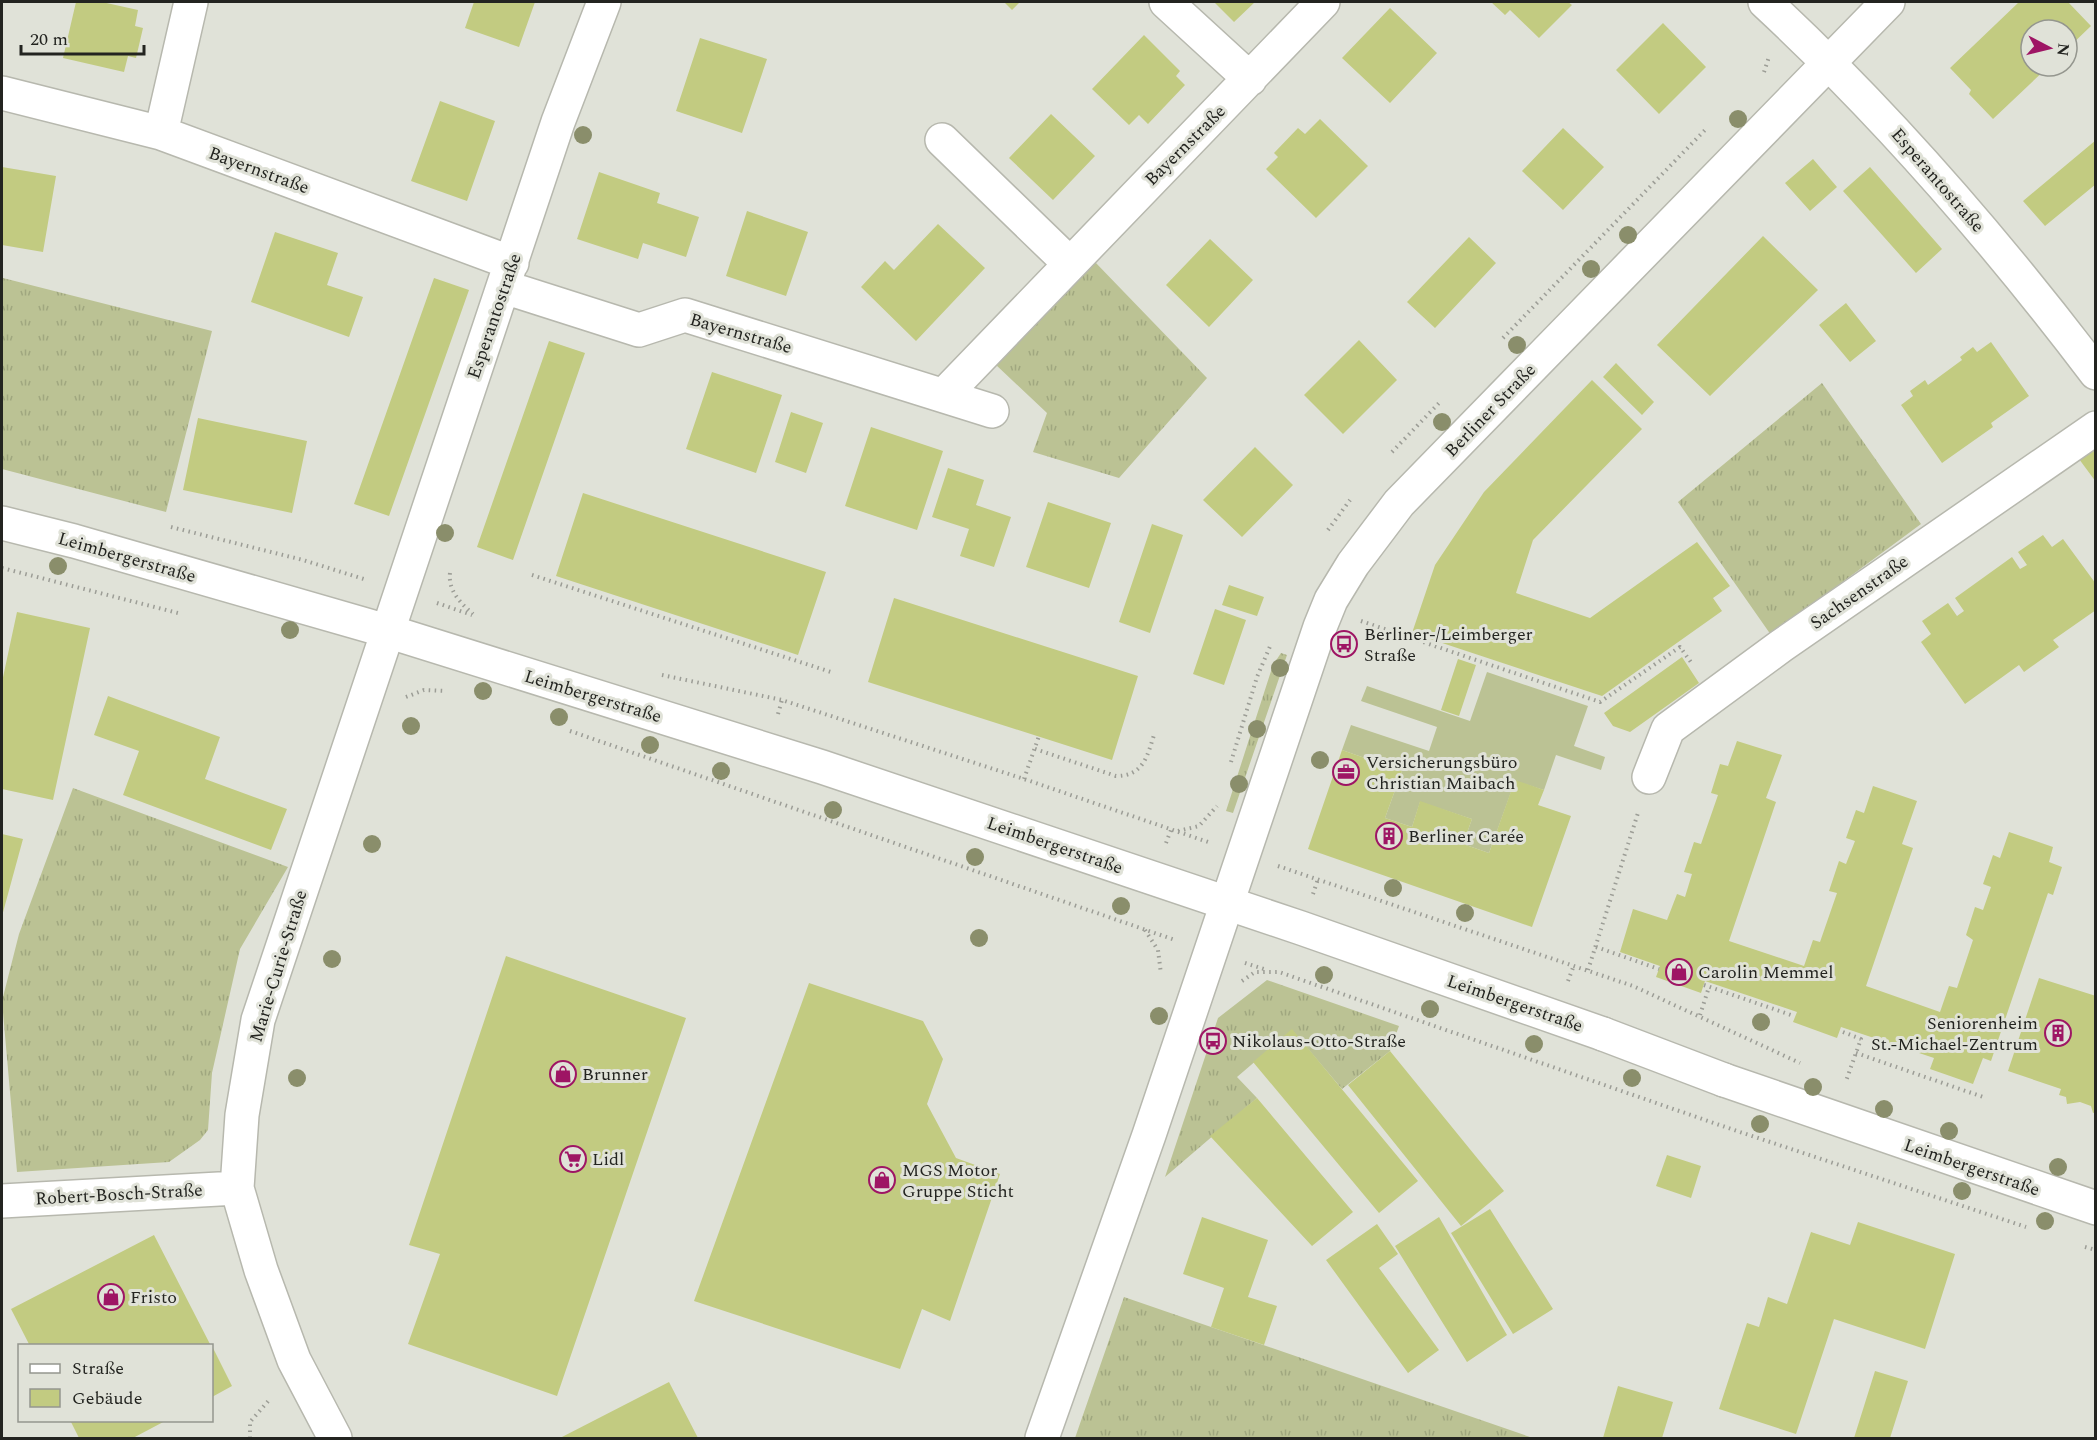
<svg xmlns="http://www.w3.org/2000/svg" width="2097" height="1440" font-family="Spectral,serif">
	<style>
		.grass { fill: url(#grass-tufts) }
		.garden { fill: #bbc294 }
		.building { fill: #c2cb81 }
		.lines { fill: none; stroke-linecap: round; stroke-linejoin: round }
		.minor-casing { stroke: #b7b8ae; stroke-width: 36 }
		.tertiary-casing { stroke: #b7b8ae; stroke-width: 36 }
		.path { stroke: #9c9d96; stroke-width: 4; stroke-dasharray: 1.5 4.5; stroke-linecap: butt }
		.minor { stroke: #fff; stroke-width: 33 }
		.tertiary { stroke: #fff; stroke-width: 33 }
		.tree { fill: #8a8e6b }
		.labels { text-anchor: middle; stroke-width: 6; stroke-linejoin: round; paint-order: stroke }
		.street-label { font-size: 18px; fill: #232420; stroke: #e0e2d8 }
		.poi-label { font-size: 18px; fill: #232420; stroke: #e0e2d8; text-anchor: start }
	</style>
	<defs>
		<pattern id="grass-tufts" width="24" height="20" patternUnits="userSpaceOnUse" patternTransform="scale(1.5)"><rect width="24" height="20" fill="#bbc294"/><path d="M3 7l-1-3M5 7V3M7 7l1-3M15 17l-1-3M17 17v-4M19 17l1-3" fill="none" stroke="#a0a77f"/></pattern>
	</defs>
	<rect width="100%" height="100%" fill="#e0e2d8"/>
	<path class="grass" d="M1095,262L1207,378L1119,478L1033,452L1047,413L995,364Z
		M3,278L212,331L166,512L2,469Z
		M1822,383L1921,524L1771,635L1678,502Z
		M1281,653L1287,655L1233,813L1226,811L1273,665Z
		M73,788L288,867L240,949L212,1073L208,1130L200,1140L169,1162L17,1172L2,1001L19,934Z
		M1267,980L1399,1026L1390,1051L1342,1089L1292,1030L1237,1077L1257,1098L1165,1177L1218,1018Z
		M1124,1297L1533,1438H1075Z"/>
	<path class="garden" d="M1487,672L1588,706L1574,746L1605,757L1601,770L1556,755L1544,790L1515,781L1489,853L1463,844L1472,819L1420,802L1412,827L1385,818L1402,771L1342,750L1351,725L1429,751L1437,727L1361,701L1367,686L1470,721Z"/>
	<path class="building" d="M76,2H102L138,10L135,26L143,28L136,58L128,56L124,72L63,58Z
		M474,2H535L519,47L465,28Z
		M1004,2H1020L1012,10Z
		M1214,2H1255L1234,22Z
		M1491,2H1568L1572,5L1539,38L1510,10L1505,15Z
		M2019,2H2068L2091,26L2067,49V30H2031V66H2049L1993,119L1969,94L1971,90L1950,68Z
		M1390,8L1437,53L1390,103L1342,58Z
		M1663,23L1706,67L1659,114L1616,70Z
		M1144,35L1180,71L1176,76L1185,85L1148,124L1139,115L1129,125L1092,89Z
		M700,38L767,59L742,133L676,111Z
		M440,101L495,121L467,201L411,181Z
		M1051,114L1095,156L1053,200L1009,158Z
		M1320,119L1368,166L1316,218L1266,169L1278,157L1274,153L1298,128L1305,134Z
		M1563,128L1604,167L1563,210L1522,171Z
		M2096,140V184L2045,226L2023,201Z
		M1813,159L1837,187L1810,211L1785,183Z
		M2,167L56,176L43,252L2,245Z
		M1870,167L1942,249L1916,273L1843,191Z
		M599,172L660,193L657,203L699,217L686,257L643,243L638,259L577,239Z
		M747,211L808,232L786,296L726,276Z
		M938,224L985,268L916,341L861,287L885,261L894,270Z
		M275,232L338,253L327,285L363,297L349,337L251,302Z
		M1763,236L1818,290L1710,396L1657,345Z
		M1469,237L1496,263L1435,328L1407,302Z
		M1210,239L1253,280L1209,327L1166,285Z
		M434,278L469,290L389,516L354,504Z
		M1846,303L1876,341L1850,362L1819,325Z
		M1359,340L1397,380L1343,434L1304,395Z
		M549,341L585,353L513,560L477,547Z
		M1991,342L2029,396L1991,423L1993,427L1942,463L1901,405L1913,396L1910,391L1925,380L1928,385L1962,360L1960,357L1973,347L1977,352Z
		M1616,363L1654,402L1642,415L1603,377Z
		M712,372L782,395L756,473L686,449Z
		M1592,380L1642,429L1533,540L1516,593L1590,618L1697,542L1730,586L1713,598L1722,611L1602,696L1412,633L1435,565L1484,492Z
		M791,412L823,423L806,473L775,462Z
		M198,418L307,441L292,513L183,490Z
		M871,427L943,451L917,530L845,506Z
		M1255,447L1293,485L1242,537L1203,500Z
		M2093,449H2096V482L2079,459Z
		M948,468L984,480L976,505L1011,517L994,567L960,556L969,529L932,517Z
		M583,493L826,572L798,655L556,576Z
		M1048,502L1111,523L1089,588L1026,567Z
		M1152,524L1183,535L1150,633L1119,622Z
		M2043,535L2052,547L2063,539L2096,584V610L2053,640L2059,647L2024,672L2019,665L1965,704L1921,642L1931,634L1922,621L1948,603L1957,616L1964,611L1955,598L2012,557L2020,569L2027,565L2018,552Z
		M1229,585L1264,597L1257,616L1222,605Z
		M894,598L1138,676L1112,760L868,682Z
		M1215,609L1246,620L1224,685L1193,674Z
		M17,612L90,628L53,800L2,789V682Z
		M1682,657L1699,683L1630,732L1613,726L1604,713Z
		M1458,659L1476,665L1459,716L1441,710Z
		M108,696L220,737L205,779L287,809L271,850L123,795L139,751L94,735Z
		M1737,741L1782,755L1766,798L1776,802L1729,941L1804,966L1813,940L1820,942L1837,893L1829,891L1839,861L1846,864L1855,841L1846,838L1856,810L1864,813L1873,786L1917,801L1902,844L1913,848L1866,986L1940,1012L1949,986L1957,988L1973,940L1966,935L1975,907L1983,910L1991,887L1983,884L1993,855L2000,858L2009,832L2053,847L2049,862L2062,867L2053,895L2048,893L1991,1061L1983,1058L1973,1084L1930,1069L1934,1058L1841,1027L1837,1038L1793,1022L1797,1012L1705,981L1701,993L1656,977L1660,966L1620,952L1633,909L1667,920L1677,894L1685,897L1692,874L1684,872L1694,842L1701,844L1718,795L1711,793L1720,764L1728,766Z
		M1342,750L1402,771L1385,818L1412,827L1420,801L1472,819L1463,844L1489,853L1515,780L1544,790L1538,805L1571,816L1532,927L1308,849Z
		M2,834L23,839L2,916Z
		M506,956L686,1018L557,1396L408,1344L440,1254L409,1245Z
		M2039,978L2096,996V1112L2093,1113L2091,1106L2080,1102L2067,1104L2066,1097L2059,1095L2061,1089L2008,1071Z
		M809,983L923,1021L943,1059L927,1104L956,1158L1000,1174L950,1321L922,1309L900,1369L694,1301Z
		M1292,1029L1418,1181L1379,1213L1253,1062Z
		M1390,1051L1504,1191L1461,1226L1348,1085Z
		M1257,1098L1353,1212L1312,1246L1210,1136Z
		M1667,1155L1701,1166L1691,1198L1656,1186Z
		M1490,1209L1553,1309L1513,1334L1451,1233Z
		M1202,1217L1268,1240L1248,1297L1277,1306L1264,1345L1211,1327L1224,1288L1183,1274Z
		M1439,1217L1507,1335L1467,1362L1395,1246Z
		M1858,1222L1955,1254L1925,1349L1834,1319L1796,1434L1719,1409L1747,1323L1759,1327L1768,1297L1787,1304L1811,1232L1850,1245Z
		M1377,1224L1398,1254L1379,1268L1439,1350L1408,1373L1326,1260Z
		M154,1235L211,1346H30L11,1309Z
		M212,1346L232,1386L212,1397Z
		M1875,1371L1908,1381L1890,1438H1854Z
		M669,1382L698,1438H560Z
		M1618,1386L1673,1402L1662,1438H1603Z
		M70,1420H167L133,1438H79Z"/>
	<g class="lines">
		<defs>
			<path id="minor" d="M1166,2L1250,79
				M1765,2C1887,115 1995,240 2096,373
				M2,93L161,133L512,263
				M161,133L191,2
				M942,140L1069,263
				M504,287L639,330L685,315L992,411
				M944,395L1323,2
				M1649,777L1668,729L1781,646L2096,428
				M1603,1034L1724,1080
				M2,1201L237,1188
				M335,1438L294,1360L261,1270L237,1188L242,1115L258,1020L558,122L604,2
				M1042,1438L1149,1135L1320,627L1331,600L1353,564L1399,503L1888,2"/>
			<path id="tertiary" d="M2,523L74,541L387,631L822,767L1301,928L1603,1034
				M1724,1080L2096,1208"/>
		</defs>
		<use href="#minor" class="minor-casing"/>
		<use href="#tertiary" class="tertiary-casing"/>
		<path class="path" d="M1764,72L1769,57
			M1503,338L1705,130
			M1392,452L1439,403
			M171,527L303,560L367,580
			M1328,530L1350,500
			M2,568L178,613
			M450,573C448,590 460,603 473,614
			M532,575L834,673
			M437,603L472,615
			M1361,621L1600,702L1680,647L1693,665
			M662,675L782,700L1024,779L1208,842
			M406,697L424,690L445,691
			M778,714L782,700
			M570,731L1175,940
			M1035,749L1116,776C1143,776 1147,757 1154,735
			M1231,762L1257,677L1271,644
			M1024,779L1039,736
			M1178,831L1199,826L1217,806
			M1166,843L1171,830
			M1278,866L1633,986L1800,1063
			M1313,894L1318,879
			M1145,930L1158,950L1161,974
			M1596,947L1659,969
			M1245,963L1264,969
			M1588,970L1638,813
			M1242,981L1255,972H1279L1734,1130L2026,1227
			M1568,981L1574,965
			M1704,985L1794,1016
			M1700,1015L1709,987
			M1843,1032L1861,1039L1846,1081
			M1856,1053L1986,1098
			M2085,1247L2096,1250
			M250,1438V1422L270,1399"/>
		<use href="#minor" class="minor"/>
		<use href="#tertiary" class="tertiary"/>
	</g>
	<g class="tree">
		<circle cx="1738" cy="119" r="9"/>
		<circle cx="583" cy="135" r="9"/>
		<circle cx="1628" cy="235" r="9"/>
		<circle cx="1591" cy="269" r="9"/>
		<circle cx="1517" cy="345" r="9"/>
		<circle cx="1442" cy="422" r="9"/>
		<circle cx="445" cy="533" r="9"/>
		<circle cx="58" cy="566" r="9"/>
		<circle cx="290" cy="630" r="9"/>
		<circle cx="1280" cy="668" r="9"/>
		<circle cx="483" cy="691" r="9"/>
		<circle cx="559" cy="717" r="9"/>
		<circle cx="411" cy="726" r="9"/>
		<circle cx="1257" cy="729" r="9"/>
		<circle cx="650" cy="745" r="9"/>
		<circle cx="1320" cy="760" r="9"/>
		<circle cx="721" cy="771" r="9"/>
		<circle cx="1239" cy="784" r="9"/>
		<circle cx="833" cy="810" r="9"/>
		<circle cx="372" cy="844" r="9"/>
		<circle cx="975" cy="857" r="9"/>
		<circle cx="1393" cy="888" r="9"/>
		<circle cx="1121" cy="906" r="9"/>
		<circle cx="1465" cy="913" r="9"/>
		<circle cx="979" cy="938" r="9"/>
		<circle cx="332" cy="959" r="9"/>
		<circle cx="1324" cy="975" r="9"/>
		<circle cx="1430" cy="1009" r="9"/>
		<circle cx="1159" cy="1016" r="9"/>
		<circle cx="1761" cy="1022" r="9"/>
		<circle cx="1534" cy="1044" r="9"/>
		<circle cx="297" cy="1078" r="9"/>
		<circle cx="1632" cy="1078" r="9"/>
		<circle cx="1813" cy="1087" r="9"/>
		<circle cx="1884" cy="1109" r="9"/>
		<circle cx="1760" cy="1124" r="9"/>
		<circle cx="1949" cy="1131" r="9"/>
		<circle cx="2058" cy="1167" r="9"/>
		<circle cx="1962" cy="1191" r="9"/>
		<circle cx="2045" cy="1221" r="9"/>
	</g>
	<defs>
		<symbol id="bus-ring" viewBox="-11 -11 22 22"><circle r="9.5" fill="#e0e2d8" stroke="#9e1564" stroke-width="1.5"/><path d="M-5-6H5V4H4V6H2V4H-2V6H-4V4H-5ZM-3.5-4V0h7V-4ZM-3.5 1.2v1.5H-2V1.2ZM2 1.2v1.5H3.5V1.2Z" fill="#9e1564"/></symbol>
		<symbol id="office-ring" viewBox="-11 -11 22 22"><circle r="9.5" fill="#e0e2d8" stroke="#9e1564" stroke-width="1.5"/><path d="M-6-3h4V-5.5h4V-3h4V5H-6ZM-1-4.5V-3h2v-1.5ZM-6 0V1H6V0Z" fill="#9e1564"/></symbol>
		<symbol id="building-ring" viewBox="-11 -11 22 22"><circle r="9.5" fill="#e0e2d8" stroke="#9e1564" stroke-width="1.5"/><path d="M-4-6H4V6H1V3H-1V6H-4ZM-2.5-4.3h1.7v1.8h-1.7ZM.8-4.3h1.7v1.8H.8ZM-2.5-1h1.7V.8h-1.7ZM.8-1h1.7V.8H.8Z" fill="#9e1564"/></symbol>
		<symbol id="shop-ring" viewBox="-11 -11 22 22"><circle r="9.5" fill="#e0e2d8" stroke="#9e1564" stroke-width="1.5"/><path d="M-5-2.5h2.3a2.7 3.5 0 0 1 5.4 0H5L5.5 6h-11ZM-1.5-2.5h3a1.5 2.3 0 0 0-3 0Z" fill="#9e1564"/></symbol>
		<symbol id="supermarket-ring" viewBox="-11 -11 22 22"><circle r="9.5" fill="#e0e2d8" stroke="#9e1564" stroke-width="1.5"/><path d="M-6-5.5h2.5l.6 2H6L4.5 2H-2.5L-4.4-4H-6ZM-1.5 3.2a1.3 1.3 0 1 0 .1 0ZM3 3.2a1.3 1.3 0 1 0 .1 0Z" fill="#9e1564"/></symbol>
	</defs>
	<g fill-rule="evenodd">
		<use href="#bus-ring" x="1329" y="629" width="30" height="30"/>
		<use href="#office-ring" x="1331" y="757" width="30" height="30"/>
		<use href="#building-ring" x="1374" y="821" width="30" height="30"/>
		<use href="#shop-ring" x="1664" y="957" width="30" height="30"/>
		<use href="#building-ring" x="2043" y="1018" width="30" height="30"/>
		<use href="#bus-ring" x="1198" y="1026" width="30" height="30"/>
		<use href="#shop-ring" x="548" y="1059" width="30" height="30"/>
		<use href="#supermarket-ring" x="558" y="1144" width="30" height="30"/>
		<use href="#shop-ring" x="867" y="1165" width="30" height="30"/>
		<use href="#shop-ring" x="96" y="1282" width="30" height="30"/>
	</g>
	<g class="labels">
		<g class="street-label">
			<text transform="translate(1185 145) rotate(-45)" y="6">Bayernstraße</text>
			<text transform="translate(259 170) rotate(20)" y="6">Bayernstraße</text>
			<text transform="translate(1938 180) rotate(49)" y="6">Esperantostraße</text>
			<text transform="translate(494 316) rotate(-71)" y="6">Esperantostraße</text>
			<text transform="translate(741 333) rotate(16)" y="6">Bayernstraße</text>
			<text transform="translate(1490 410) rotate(-46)" y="6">Berliner Straße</text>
			<text transform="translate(127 557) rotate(16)" y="6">Leimbergerstraße</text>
			<text transform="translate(1859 592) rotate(-35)" y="6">Sachsenstraße</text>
			<text transform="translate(593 696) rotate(17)" y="6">Leimbergerstraße</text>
			<text transform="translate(1055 845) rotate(19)" y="6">Leimbergerstraße</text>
			<text transform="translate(278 966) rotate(-73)" y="6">Marie-Curie-Straße</text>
			<text transform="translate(1515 1003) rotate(19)" y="6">Leimbergerstraße</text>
			<text transform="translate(1972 1167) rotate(19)" y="6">Leimbergerstraße</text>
			<text transform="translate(119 1194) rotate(-3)" y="6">Robert-Bosch-Straße</text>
		</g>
		<g class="poi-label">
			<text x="1364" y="640">Berliner-/Leimberger<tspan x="1364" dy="21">Straße</tspan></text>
			<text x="1366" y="768">Versicherungsbüro<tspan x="1366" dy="21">Christian Maibach</tspan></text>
			<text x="1408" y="842">Berliner Carée</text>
			<text x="1698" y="978">Carolin Memmel</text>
			<text x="2038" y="1029" text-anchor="end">Seniorenheim<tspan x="2038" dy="21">St.-Michael-Zentrum</tspan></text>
			<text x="1232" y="1047">Nikolaus-Otto-Straße</text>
			<text x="582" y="1080">Brunner</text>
			<text x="592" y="1165">Lidl</text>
			<text x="902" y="1176">MGS Motor<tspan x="902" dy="21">Gruppe Sticht</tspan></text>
			<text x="130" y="1303">Fristo</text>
		</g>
	</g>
	<rect width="2097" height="1440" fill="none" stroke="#232420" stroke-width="6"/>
	<rect x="18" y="1344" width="195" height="78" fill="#e0e2d8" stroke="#94968e" stroke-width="1.5"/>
	<rect x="30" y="1364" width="30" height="9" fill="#ffffff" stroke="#94968e" stroke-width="1.5"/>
	<text x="72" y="1374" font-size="18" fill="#232420">Straße</text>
	<rect x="30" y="1389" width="30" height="18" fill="#c2cb81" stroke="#94968e" stroke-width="1.5"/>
	<text x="72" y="1404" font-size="18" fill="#232420">Gebäude</text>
	<g transform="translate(2049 48) rotate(97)"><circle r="28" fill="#e0e2d8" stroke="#94968e" stroke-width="1.5"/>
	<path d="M0-4.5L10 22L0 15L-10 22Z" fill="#9e1564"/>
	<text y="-9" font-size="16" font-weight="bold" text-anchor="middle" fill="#232420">N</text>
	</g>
	<path d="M21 45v9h123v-9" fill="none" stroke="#232420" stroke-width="3"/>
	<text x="30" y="45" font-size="18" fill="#232420" stroke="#e0e2d8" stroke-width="4.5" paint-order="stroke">20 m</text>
</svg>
